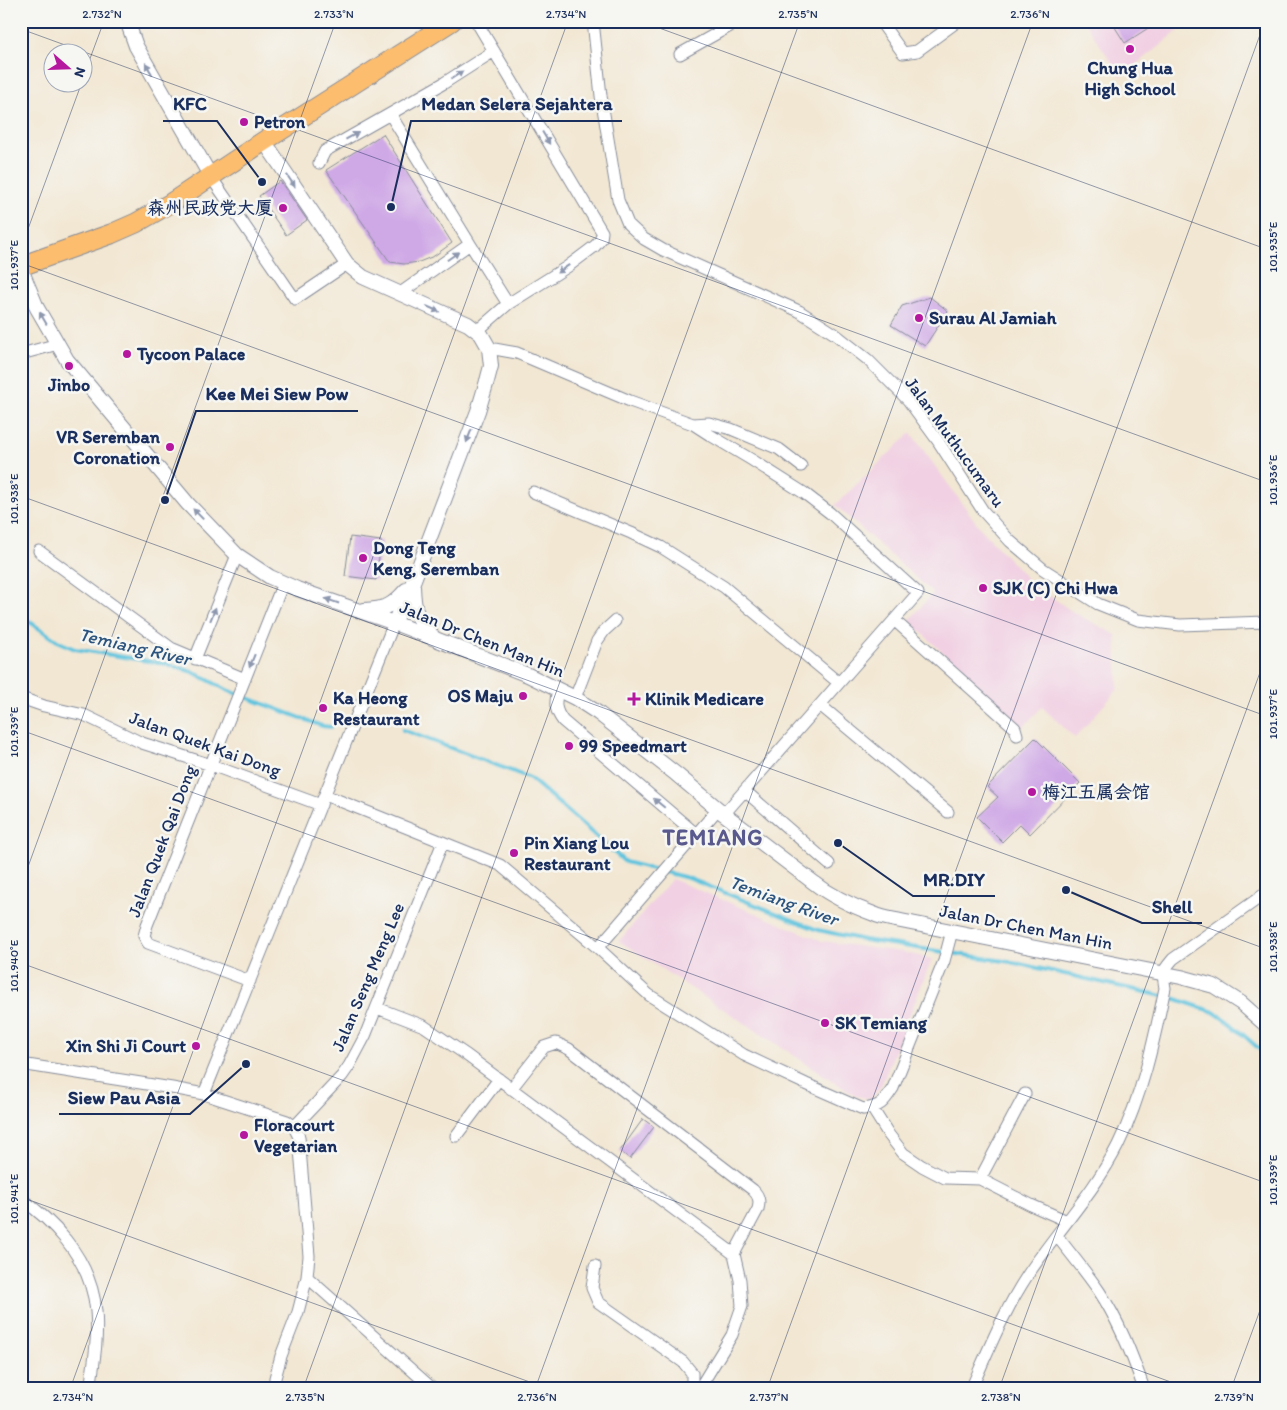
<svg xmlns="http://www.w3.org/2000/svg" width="1287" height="1410" font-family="Itim,'LXGW WenKai TC',sans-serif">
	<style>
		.built { fill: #f1d0e3 }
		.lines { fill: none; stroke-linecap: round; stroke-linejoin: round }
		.stream { stroke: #60c4de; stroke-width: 4 }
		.building { fill: #cfa8e6 }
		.minor-casing { stroke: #868b98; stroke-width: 13 }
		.tertiary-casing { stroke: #868b98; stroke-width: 16 }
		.trunk-casing { stroke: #868b98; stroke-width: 21 }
		.minor { stroke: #fff; stroke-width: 11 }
		.tertiary { stroke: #fff; stroke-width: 14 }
		.trunk { stroke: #fcbd6e; stroke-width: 19 }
		.oneway { fill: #8d97ae }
		.ticks { fill: none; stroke: #1b2f5e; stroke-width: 1; stroke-opacity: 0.45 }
		.poi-dot { fill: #b5179e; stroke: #f6f6f2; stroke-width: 2 }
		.labels { text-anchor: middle; stroke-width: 5; stroke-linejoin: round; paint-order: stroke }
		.poi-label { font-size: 18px; font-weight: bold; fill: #1b2f5e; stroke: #f6f6f2; text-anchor: start }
		.street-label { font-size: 18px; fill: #1b2f5e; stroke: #f6f6f2 }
		.water-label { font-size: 19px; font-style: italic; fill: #2c547e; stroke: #f6f6f2 }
		.district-label { font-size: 22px; font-weight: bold; letter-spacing: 1px; fill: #5a598e; stroke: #f6f6f2 }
		.leader { fill: none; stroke: #1b2f5e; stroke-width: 2 }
		.callout-dot { fill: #1b2f5e; stroke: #f6f6f2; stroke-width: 2 }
		.callout-label { font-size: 19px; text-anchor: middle; font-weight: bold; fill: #1b2f5e; stroke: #f6f6f2; stroke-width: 5; stroke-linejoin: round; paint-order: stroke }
		.neatline { fill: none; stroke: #1b2f5e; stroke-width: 2 }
		.ticks-label { font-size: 12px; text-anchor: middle; fill: #1b2f5e }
	</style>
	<rect width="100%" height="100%" fill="#f6f6f2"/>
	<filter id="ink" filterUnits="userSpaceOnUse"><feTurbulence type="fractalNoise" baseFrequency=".02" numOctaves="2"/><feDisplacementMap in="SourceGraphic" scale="10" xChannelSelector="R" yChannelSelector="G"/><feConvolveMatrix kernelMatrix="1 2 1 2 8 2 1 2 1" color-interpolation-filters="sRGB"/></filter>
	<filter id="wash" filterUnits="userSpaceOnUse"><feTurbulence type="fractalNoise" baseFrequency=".0096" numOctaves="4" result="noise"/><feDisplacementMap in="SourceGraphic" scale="20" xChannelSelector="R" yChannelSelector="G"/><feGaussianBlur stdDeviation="1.12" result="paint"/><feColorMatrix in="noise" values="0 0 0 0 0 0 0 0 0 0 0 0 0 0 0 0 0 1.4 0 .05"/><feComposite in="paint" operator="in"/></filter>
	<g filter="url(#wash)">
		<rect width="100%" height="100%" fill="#f2e7d3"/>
		<path class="built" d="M1084,21H1191L1121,76Z
			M911,433L980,528L1031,583L1073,612L1116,635L1118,689L1075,738L1042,707L1023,727L909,621L933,593L835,505Z
			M672,879L822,941L863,947L902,952L932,959L881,1086L871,1099L856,1096L619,941Z"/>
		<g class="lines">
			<path class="stream" d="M21,616L59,642L75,649L167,664L193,672L227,690L322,726L331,727
				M403,730L530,778L625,862L688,878L818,930L864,940L1011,962L1176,999L1214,1012L1231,1024L1266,1055"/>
		</g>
		<g id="blocks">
			<path class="building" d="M1111,21H1159L1125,43Z
				M383,134L452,243L434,256L419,262L404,264L390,262L326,170Z
				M280,181L307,220L286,235L259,196Z
				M930,297L948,311L925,346L891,325L902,306Z
				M350,537L381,541L376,580L345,576Z
				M1035,738L1080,783L1030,834L1020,824L1002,842L977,817L998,797L987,787Z
				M643,1119L654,1127L630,1159L620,1151Z"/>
		</g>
	</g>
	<g filter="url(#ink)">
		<use href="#blocks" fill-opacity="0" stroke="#868b98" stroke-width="1"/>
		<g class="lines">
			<defs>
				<path id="minor" d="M476,21L602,232L601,239L595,246L567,267L508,304L477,331
					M593,21L601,96L618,200L628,224L644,239L663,250L799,311L835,334L867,359L908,400L938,441L983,511L1010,541L1043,569L1098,604L1138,620L1180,625L1266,622
					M880,21L903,53L917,51L958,21
					M680,54L739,21
					M319,163L325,151L390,114
					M211,177L295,299L347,264
					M470,244L508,304
					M399,294L470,244L390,114L444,83L494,51
					M489,348L517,353L630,401L693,424L710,435L752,460L804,493L830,513L918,593L724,814
					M21,354L58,344
					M693,424L709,423L731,429L779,449L801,466
					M533,492L631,533L661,547L724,587L839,683
					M39,551L171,648L245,679
					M894,620L1015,728L1017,735
					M195,659L237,555
					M558,689C555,703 554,709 563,721L696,834
					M21,698L44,706L84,715L142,743L211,765L321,805
					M575,698L597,641L604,631L615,621
					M820,705L948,812
					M745,791L829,864
					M325,795L500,865L598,948L649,995L744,1055L806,1084L863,1109C881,1107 884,1102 893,1088L944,961L952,931
					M598,948L718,809
					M250,981L148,943L144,936L147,925L283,583
					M377,1008L424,1026L465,1054L734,1254L740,1280L742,1306L732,1335L699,1389
					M21,1064L172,1088L204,1094L287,1121L294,1127L299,1137L309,1256L307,1277L298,1312L281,1356L275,1378V1389
					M511,1089L544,1047L556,1043L569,1049L753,1190C759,1196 760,1201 758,1209L734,1254
					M204,1094L394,623
					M872,1108L889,1135L903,1153L922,1166L945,1178L980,1179L1031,1205L1067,1221
					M294,1127L342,1076L349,1066L365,1036L443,842
					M456,1136L499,1079
					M980,1179L1025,1094
					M21,1199C39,1211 53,1224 66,1240C105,1289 99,1331 90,1389
					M1057,1236C1071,1254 1086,1272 1099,1291C1119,1321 1132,1354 1144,1389
					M595,1266L592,1288L598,1302L683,1362L692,1373V1389
					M307,1277L433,1389
					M971,1389C988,1351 1004,1311 1027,1276C1056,1232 1094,1193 1118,1145C1142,1096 1154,1041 1165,988C1162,971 1162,972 1173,959L1266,893"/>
				<path id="tertiary" d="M127,21L136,46L211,177
					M264,141L347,264L363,277L468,324L481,334L489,348L491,366L487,381L478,411L413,582L394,623
					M21,269L37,308L67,360L188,504L237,555L270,577L297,589L394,623L528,675L575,698L598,713L676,774L724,814L813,882C831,896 852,906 874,914C882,918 892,919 901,921L1181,977L1214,986L1241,1003L1266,1025
					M413,586C414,615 417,617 434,638
					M364,610C386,609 392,606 406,590"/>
				<path id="trunk" d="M21,266L111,234L136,223L171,203L264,141L452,21"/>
			</defs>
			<use href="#minor" class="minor-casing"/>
			<use href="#tertiary" class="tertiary-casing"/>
			<use href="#trunk" class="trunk-casing"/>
			<use href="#minor" class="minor"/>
			<use href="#tertiary" class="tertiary"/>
			<use href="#trunk" class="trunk"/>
		</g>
		<defs><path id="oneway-solid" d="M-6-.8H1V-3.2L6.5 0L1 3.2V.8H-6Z" transform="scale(1.25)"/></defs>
		<g class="oneway">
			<use href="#oneway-solid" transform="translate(149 69) rotate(-120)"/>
			<use href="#oneway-solid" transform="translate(457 75) rotate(-33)"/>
			<use href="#oneway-solid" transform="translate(352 136) rotate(-29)"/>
			<use href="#oneway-solid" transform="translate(546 138) rotate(59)"/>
			<use href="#oneway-solid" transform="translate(291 181) rotate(56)"/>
			<use href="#oneway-solid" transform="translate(453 256) rotate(-35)"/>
			<use href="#oneway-solid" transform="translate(563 269) rotate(147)"/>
			<use href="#oneway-solid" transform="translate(433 309) rotate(24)"/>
			<use href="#oneway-solid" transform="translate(43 318) rotate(-120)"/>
			<use href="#oneway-solid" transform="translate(469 436) rotate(111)"/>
			<use href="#oneway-solid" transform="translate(198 514) rotate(-134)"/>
			<use href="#oneway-solid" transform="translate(332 601) rotate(-161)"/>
			<use href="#oneway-solid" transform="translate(213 614) rotate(-68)"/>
			<use href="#oneway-solid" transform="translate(252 661) rotate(112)"/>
			<use href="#oneway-solid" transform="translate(659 803) rotate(-140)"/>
		</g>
	</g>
	<path class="ticks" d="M640,21L1266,249M21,29L1266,482M82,80L104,21M21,248L82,82M21,263L1266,716M21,496L1266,949M21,730L1266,1183M21,886L336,21M21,963L1190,1389M21,1197L549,1389M70,1389L568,21M303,1389L800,21M535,1389L1033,21M767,1389L1265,21M999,1389L1266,656M1231,1389L1266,1294"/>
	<g class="poi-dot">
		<circle cx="1130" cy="49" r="5"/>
		<circle cx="244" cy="122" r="5"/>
		<circle cx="283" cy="208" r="5"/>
		<circle cx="919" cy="318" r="5"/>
		<circle cx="127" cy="354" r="5"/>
		<circle cx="69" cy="366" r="5"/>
		<circle cx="170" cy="447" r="5"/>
		<circle cx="363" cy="558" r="5"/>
		<circle cx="983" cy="588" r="5"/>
		<circle cx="523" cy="696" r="5"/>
		<path d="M631.5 691.5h5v5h5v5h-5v5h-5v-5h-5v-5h5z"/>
		<circle cx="323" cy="708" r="5"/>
		<circle cx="569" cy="746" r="5"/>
		<circle cx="1032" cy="792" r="5"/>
		<circle cx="514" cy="853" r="5"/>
		<circle cx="825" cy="1023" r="5"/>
		<circle cx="196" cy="1046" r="5"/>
		<circle cx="244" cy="1135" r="5"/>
	</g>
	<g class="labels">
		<g class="poi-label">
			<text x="1130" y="74" text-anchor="middle">Chung Hua<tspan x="1130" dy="21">High School</tspan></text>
			<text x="254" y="128">Petron</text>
			<text x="273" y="214" text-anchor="end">森州民政党大厦</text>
			<text x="929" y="324">Surau Al Jamiah</text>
			<text x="137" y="360">Tycoon Palace</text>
			<text x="69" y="391" text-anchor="middle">Jinbo</text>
			<text x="160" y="443" text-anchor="end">VR Seremban<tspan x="160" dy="21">Coronation</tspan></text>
			<text x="373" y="554">Dong Teng<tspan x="373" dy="21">Keng, Seremban</tspan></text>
			<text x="993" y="594">SJK (C) Chi Hwa</text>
			<text x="513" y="702" text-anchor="end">OS Maju</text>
			<text x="333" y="704">Ka Heong<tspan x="333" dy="21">Restaurant</tspan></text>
			<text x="645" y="705">Klinik Medicare</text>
			<text x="579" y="752">99 Speedmart</text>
			<text x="1042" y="798">梅江五属会馆</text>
			<text x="524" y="849">Pin Xiang Lou<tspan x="524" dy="21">Restaurant</tspan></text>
			<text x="835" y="1029">SK Temiang</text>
			<text x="186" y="1052" text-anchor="end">Xin Shi Ji Court</text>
			<text x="254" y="1131">Floracourt<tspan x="254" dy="21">Vegetarian</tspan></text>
		</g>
		<g class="street-label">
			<text transform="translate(955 442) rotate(54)" y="6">Jalan Muthucumaru</text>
			<text transform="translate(482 639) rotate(22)" y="6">Jalan Dr Chen Man Hin</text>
			<text transform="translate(205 744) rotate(20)" y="6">Jalan Quek Kai Dong</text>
			<text transform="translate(162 841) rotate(-69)" y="6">Jalan Quek Qai Dong</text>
			<text transform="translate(1026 927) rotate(11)" y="6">Jalan Dr Chen Man Hin</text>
			<text transform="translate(368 977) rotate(-67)" y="6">Jalan Seng Meng Lee</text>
		</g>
		<g class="water-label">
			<text transform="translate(135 646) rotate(13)" y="7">Temiang River</text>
			<text transform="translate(784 900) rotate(20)" y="7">Temiang River</text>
		</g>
		<g class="district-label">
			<text x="713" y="845">TEMIANG</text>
		</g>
	</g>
	<path class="leader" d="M262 182L217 121H163M391 207L411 121H622M165 500L196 411H358M838 843L913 896H995M1066 890L1142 923H1202M246 1064L190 1114H59"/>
	<g class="callout-dot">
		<circle cx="262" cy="182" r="5"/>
		<circle cx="391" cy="207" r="5"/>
		<circle cx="165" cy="500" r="5"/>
		<circle cx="838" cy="843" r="5"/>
		<circle cx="1066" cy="890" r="5"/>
		<circle cx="246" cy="1064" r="5"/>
	</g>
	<g class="callout-label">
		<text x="190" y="110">KFC</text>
		<text x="517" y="110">Medan Selera Sejahtera</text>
		<text x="277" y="400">Kee Mei Siew Pow</text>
		<text x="954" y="886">MR.DIY</text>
		<text x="1172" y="913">Shell</text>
		<text x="124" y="1104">Siew Pau Asia</text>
	</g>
	<rect width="1287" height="1410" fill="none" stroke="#f6f6f2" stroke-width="55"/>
	<g transform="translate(68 68) rotate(110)"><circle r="24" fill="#f6f6f2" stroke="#9ea6b7"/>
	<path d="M0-4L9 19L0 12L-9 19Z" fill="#b5179e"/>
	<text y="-8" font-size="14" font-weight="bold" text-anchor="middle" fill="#1b2f5e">N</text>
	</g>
	<rect x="28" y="28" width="1232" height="1354" class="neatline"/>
	<g class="ticks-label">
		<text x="102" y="18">2.732°N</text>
		<text x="334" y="18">2.733°N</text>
		<text x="566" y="18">2.734°N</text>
		<text x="798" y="18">2.735°N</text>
		<text x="1030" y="18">2.736°N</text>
		<text transform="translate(1273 247) rotate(-90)" y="4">101.935°E</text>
		<text transform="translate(14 265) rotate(-90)" y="4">101.937°E</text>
		<text transform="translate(1273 480) rotate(-90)" y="4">101.936°E</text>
		<text transform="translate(14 499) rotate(-90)" y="4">101.938°E</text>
		<text transform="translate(1273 714) rotate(-90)" y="4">101.937°E</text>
		<text transform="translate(14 732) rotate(-90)" y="4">101.939°E</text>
		<text transform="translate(1273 947) rotate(-90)" y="4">101.938°E</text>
		<text transform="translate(14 966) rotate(-90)" y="4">101.940°E</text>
		<text transform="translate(1273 1180) rotate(-90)" y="4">101.939°E</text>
		<text transform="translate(14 1199) rotate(-90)" y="4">101.941°E</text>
		<text x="73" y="1401">2.734°N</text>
		<text x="305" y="1401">2.735°N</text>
		<text x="537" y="1401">2.736°N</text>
		<text x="769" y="1401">2.737°N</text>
		<text x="1001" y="1401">2.738°N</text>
		<text x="1234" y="1401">2.739°N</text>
	</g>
</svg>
